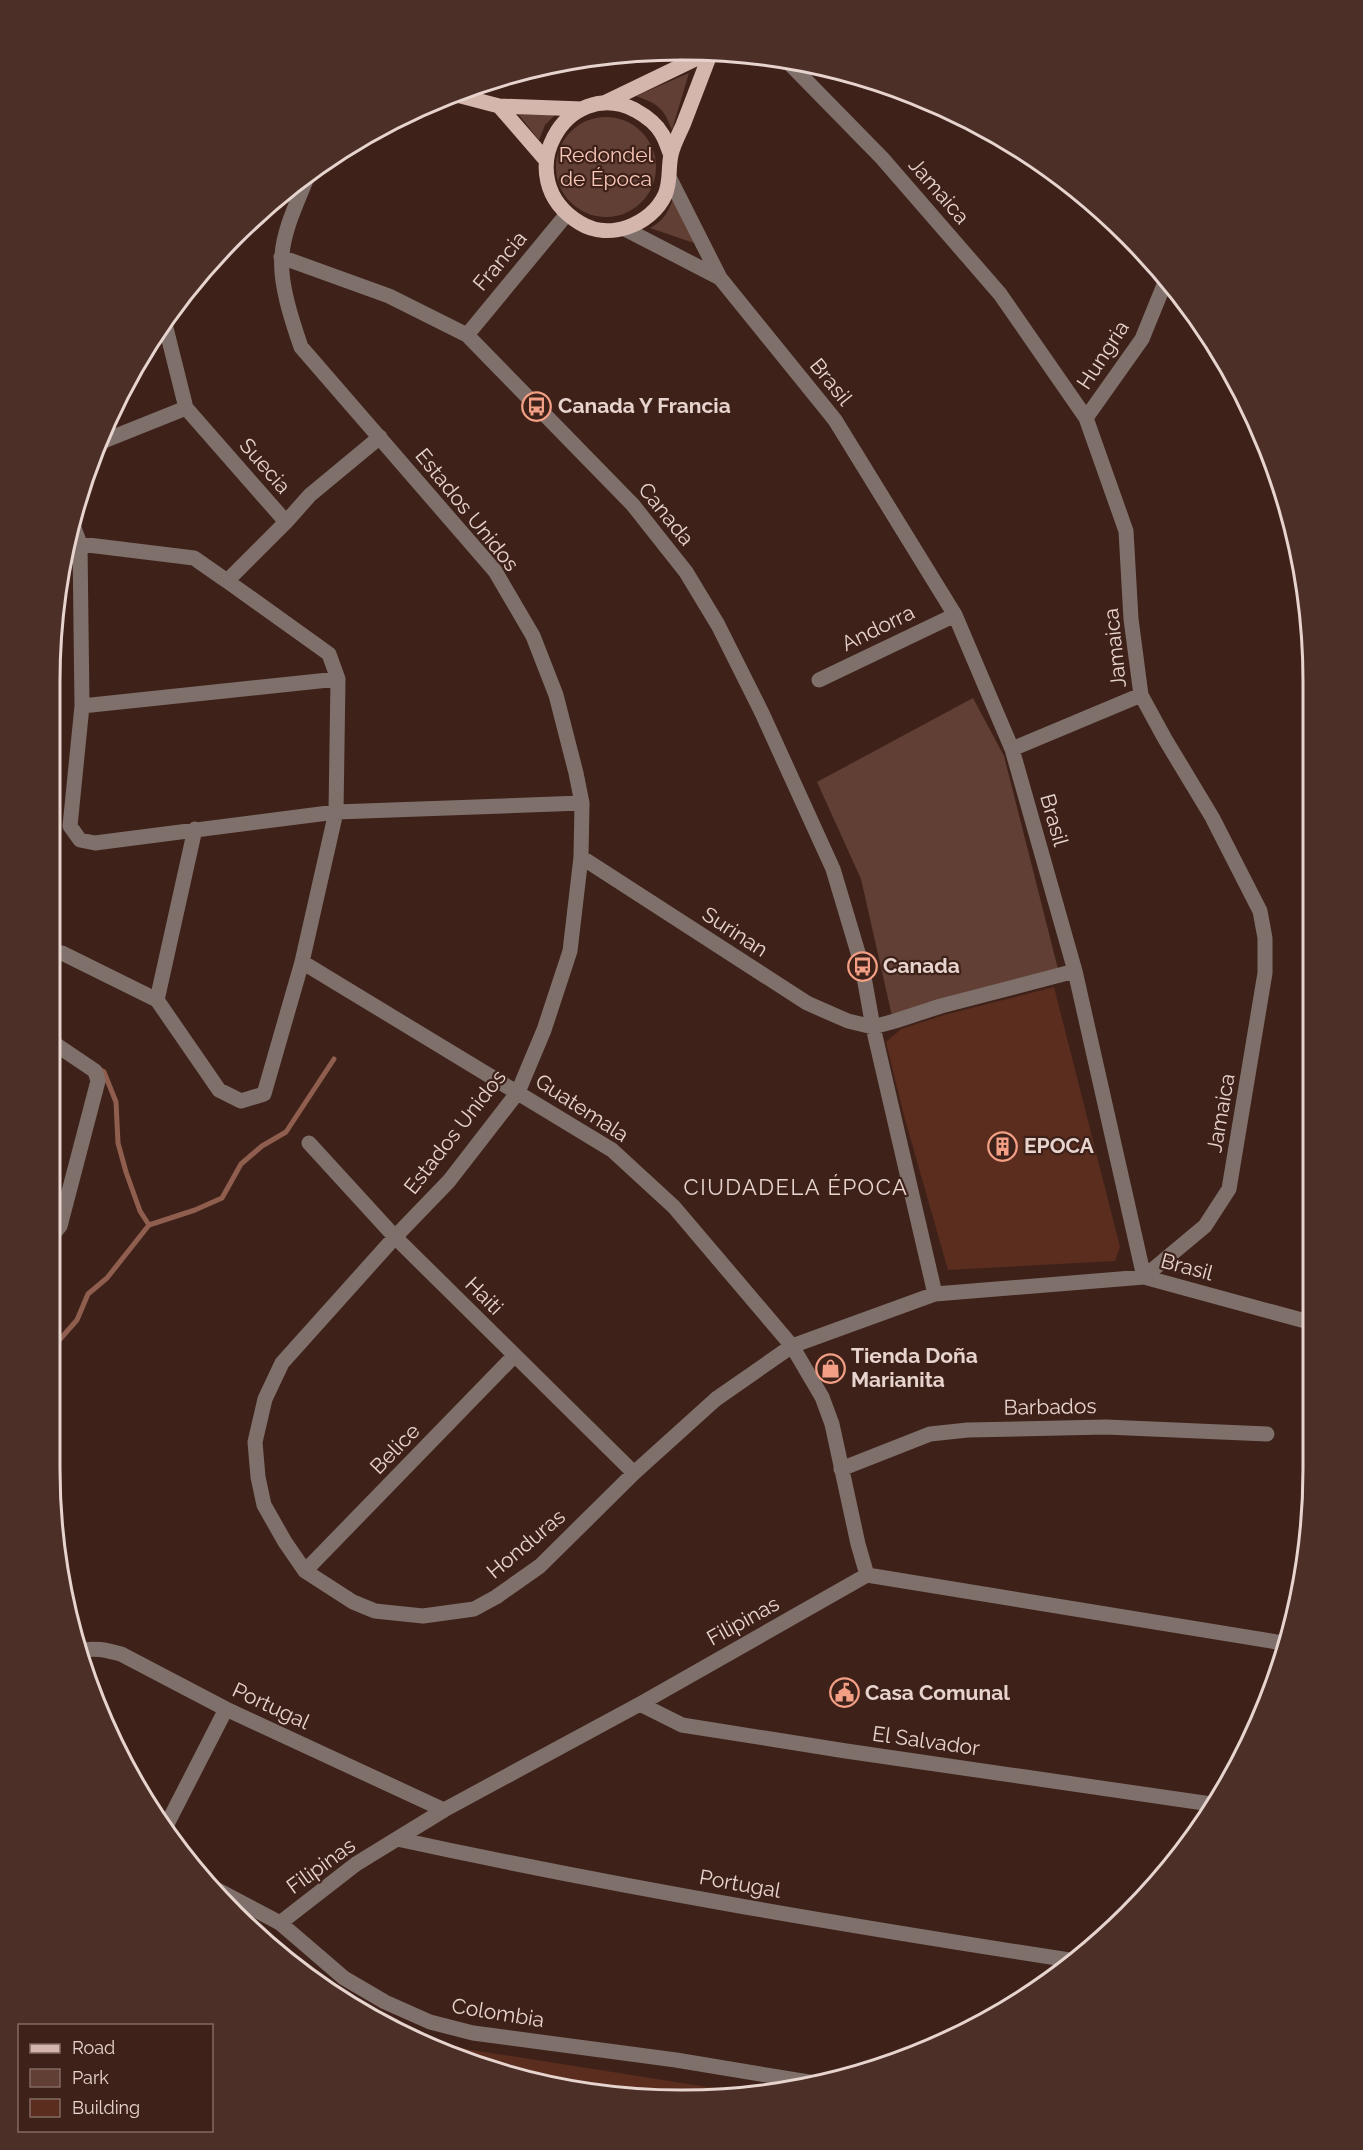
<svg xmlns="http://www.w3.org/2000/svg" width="1363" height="2150" font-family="Raleway,sans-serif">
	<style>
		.green { fill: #613f34 }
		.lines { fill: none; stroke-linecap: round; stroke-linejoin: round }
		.stream { stroke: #905e4e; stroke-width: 5 }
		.building { fill: #5b2d1f }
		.minor { stroke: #7f706c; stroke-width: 15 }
		.major { stroke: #d5b6ad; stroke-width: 15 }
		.labels { text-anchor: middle; stroke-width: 4.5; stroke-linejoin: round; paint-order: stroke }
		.park-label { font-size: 21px; fill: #fac8b9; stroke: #3e221a }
		.street-label { font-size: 21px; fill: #e7d4ce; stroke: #3e221a }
		.poi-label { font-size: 21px; font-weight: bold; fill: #e7d4ce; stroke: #3e221a; text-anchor: start }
		.neighbourhood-label { font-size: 22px; letter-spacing: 1.5px; fill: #e7d4ce; stroke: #3e221a }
		.rim { fill: none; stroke: #e7d4ce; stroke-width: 3 }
	</style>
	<rect width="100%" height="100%" fill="#3e221a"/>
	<path class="green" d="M689,73L672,130C663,107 658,104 636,96Z
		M515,110L555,115L545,125L539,140Z
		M556 167a50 50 0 1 1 100 0a50 50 0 1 1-100 0Z
		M674,197L694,243L650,228C664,221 668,212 674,197Z
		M973,698L1004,756L1058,969L892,1016L861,879L817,782Z"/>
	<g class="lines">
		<path class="stream" d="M149,1225L195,1210L222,1198L241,1164L262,1146L286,1132L334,1059
			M55,1345L77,1320L88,1294L107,1278L149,1225L140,1211L126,1172L118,1143L116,1102L104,1072L99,1069"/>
	</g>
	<path class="building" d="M1054,987L1120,1247L1115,1261L948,1270L903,1112L886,1042L901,1029L944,1015Z
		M441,2045L720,2089V2097L641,2099L478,2067L439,2049Z"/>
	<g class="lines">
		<path class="minor" d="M787,61L882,158L1000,294L1086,418L1126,531L1131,619L1141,695L1165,739L1212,817L1260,911L1265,938V973L1229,1189L1205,1226L1144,1277
			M308,175C298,201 284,228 282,255C279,282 292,321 301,347L495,571L533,636L556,695L576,773L582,803L581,857L570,951L544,1030L518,1092L449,1181L395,1237L282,1363L265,1399L255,1442L258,1477L264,1505L285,1542L305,1571L353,1602L375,1611L423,1616L474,1609L496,1597L540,1566L634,1473L716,1399L792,1346L935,1294L1144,1277L1309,1322
			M670,179L720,278L835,420L955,615L1012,749L1075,971L1144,1277
			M625,229L720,278
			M281,257L389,296L467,335L633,505L686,572L718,625L762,713L833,869L862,966L873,1027L935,1294
			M165,324L186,408L286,522L310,495L380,437
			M467,335L566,215
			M1086,418L1142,339L1166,280
			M96,444L186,408
			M74,528L80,544L82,706L70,826L80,840L95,843L336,812L582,803
			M69,548L80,544L194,558L227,581
			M819,680L955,615
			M82,706L338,679
			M1012,749L1141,695
			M581,857L807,1003L848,1021L873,1027L895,1021L941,1006L1075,971
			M55,954L62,953L157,1000L219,1090L241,1101L264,1094L302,962L336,812L338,679L329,654L227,581L286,522
			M302,962L612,1150L674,1207L792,1346L822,1397L832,1424L858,1544L867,1575
			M157,1000L195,829
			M55,1044L95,1071L98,1081L60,1226L55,1232
			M309,1143L395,1237L634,1473
			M841,1469L930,1434L968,1430L1106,1427L1267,1434
			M305,1571L514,1356
			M78,1651C94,1647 106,1650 121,1654L226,1709L444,1810
			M640,1704L682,1725L846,1751L1211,1804
			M164,1830L226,1709
			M397,1839C622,1888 849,1926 1076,1961
			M206,1884L280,1923L344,1978L385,2002L430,2022L473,2033L676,2060L821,2084
			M280,1923L356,1864L444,1810L640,1704L867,1575L1283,1643"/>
		<path class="major" d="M453,94L499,106L582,109
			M604,103L712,51
			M499,106L545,159
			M671,155C668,149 666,140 662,134C656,123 646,116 635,110C567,75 506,178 580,223C609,241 651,225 665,195C671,181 668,168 671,155C673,145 679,134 683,125C692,101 702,76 711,52"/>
	</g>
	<defs>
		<symbol id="bus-ring" viewBox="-11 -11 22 22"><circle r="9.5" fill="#3e221a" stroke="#f39f85" stroke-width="1.5"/><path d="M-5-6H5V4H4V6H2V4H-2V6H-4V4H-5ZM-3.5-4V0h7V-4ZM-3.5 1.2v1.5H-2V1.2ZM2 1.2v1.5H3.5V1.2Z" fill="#f39f85"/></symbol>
		<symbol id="building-ring" viewBox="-11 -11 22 22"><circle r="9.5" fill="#3e221a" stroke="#f39f85" stroke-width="1.5"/><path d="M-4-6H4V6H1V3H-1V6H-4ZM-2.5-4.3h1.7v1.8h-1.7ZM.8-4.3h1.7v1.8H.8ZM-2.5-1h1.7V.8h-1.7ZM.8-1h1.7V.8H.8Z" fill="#f39f85"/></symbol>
		<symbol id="shop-ring" viewBox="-11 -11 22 22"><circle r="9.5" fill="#3e221a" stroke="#f39f85" stroke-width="1.5"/><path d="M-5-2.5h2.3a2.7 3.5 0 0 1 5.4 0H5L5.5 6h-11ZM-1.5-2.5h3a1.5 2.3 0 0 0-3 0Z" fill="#f39f85"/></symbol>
		<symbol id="civic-ring" viewBox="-11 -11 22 22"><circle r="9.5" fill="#3e221a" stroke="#f39f85" stroke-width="1.5"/><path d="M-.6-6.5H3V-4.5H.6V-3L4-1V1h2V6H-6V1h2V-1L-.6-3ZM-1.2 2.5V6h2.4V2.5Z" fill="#f39f85"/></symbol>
	</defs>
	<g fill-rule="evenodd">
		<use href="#bus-ring" x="520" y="390" width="33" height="33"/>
		<use href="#bus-ring" x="846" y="950" width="33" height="33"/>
		<use href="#building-ring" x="986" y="1130" width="33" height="33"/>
		<use href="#shop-ring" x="814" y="1352" width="33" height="33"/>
		<use href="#civic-ring" x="828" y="1676" width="33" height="33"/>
	</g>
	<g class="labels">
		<g class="park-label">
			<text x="606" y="162">Redondel<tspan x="606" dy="24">de Época</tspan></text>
		</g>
		<g class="street-label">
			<text transform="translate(939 191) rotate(49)" y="7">Jamaica</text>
			<text transform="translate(500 261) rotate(-50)" y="7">Francia</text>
			<text transform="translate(1103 355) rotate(-57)" y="7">Hungria</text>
			<text transform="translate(831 382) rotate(51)" y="7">Brasil</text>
			<text transform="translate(265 466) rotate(49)" y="7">Suecia</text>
			<text transform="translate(467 510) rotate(51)" y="7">Estados Unidos</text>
			<text transform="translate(666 514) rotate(51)" y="7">Canada</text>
			<text transform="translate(878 628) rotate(-26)" y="7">Andorra</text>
			<text transform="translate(1115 648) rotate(-96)" y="7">Jamaica</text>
			<text transform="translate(1054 820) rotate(74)" y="7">Brasil</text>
			<text transform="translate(735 932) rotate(33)" y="7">Surinan</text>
			<text transform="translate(582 1108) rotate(33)" y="7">Guatemala</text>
			<text transform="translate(1221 1113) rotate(-80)" y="7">Jamaica</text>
			<text transform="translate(455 1132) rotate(-52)" y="7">Estados Unidos</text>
			<text transform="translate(1187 1267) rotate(15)" y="7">Brasil</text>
			<text transform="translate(484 1296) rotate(45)" y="7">Haiti</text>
			<text transform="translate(1050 1407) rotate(-1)" y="7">Barbados</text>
			<text transform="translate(395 1449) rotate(-46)" y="7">Belice</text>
			<text transform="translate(526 1544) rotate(-40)" y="7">Honduras</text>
			<text transform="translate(743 1621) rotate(-29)" y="7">Filipinas</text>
			<text transform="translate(271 1706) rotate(25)" y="7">Portugal</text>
			<text transform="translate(926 1741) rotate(8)" y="7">El Salvador</text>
			<text transform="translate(321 1866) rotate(-36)" y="7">Filipinas</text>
			<text transform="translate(740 1884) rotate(10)" y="7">Portugal</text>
			<text transform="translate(498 2013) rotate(9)" y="7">Colombia</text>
		</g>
		<g class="poi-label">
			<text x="558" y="413">Canada Y Francia</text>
			<text x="883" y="973">Canada</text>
			<text x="1024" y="1153">EPOCA</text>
			<text x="851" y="1363">Tienda Doña<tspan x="851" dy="24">Marianita</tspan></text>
			<text x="865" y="1700">Casa Comunal</text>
		</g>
		<g class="neighbourhood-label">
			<text x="796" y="1195">CIUDADELA ÉPOCA</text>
		</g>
	</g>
	<path d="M0 0H1363V2150H0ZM681 60H682A621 621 0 0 1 1303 681V1469A621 621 0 0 1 682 2090H681A621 621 0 0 1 60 1469V681A621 621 0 0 1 681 60Z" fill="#4c3028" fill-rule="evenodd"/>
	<path class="rim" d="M681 60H682A621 621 0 0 1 1303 681V1469A621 621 0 0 1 682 2090H681A621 621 0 0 1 60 1469V681A621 621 0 0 1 681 60Z"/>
	<rect x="18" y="2024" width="195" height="108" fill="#3e221a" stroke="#826962" stroke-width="1.5"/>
	<rect x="30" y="2044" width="30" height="9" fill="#d5b6ad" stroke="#826962" stroke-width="1.5"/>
	<text x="72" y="2054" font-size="18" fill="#e7d4ce">Road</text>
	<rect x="30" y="2069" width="30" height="18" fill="#613f34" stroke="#826962" stroke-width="1.5"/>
	<text x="72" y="2084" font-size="18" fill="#e7d4ce">Park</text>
	<rect x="30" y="2099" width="30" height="18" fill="#5b2d1f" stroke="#826962" stroke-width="1.5"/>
	<text x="72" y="2114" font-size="18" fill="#e7d4ce">Building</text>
</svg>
